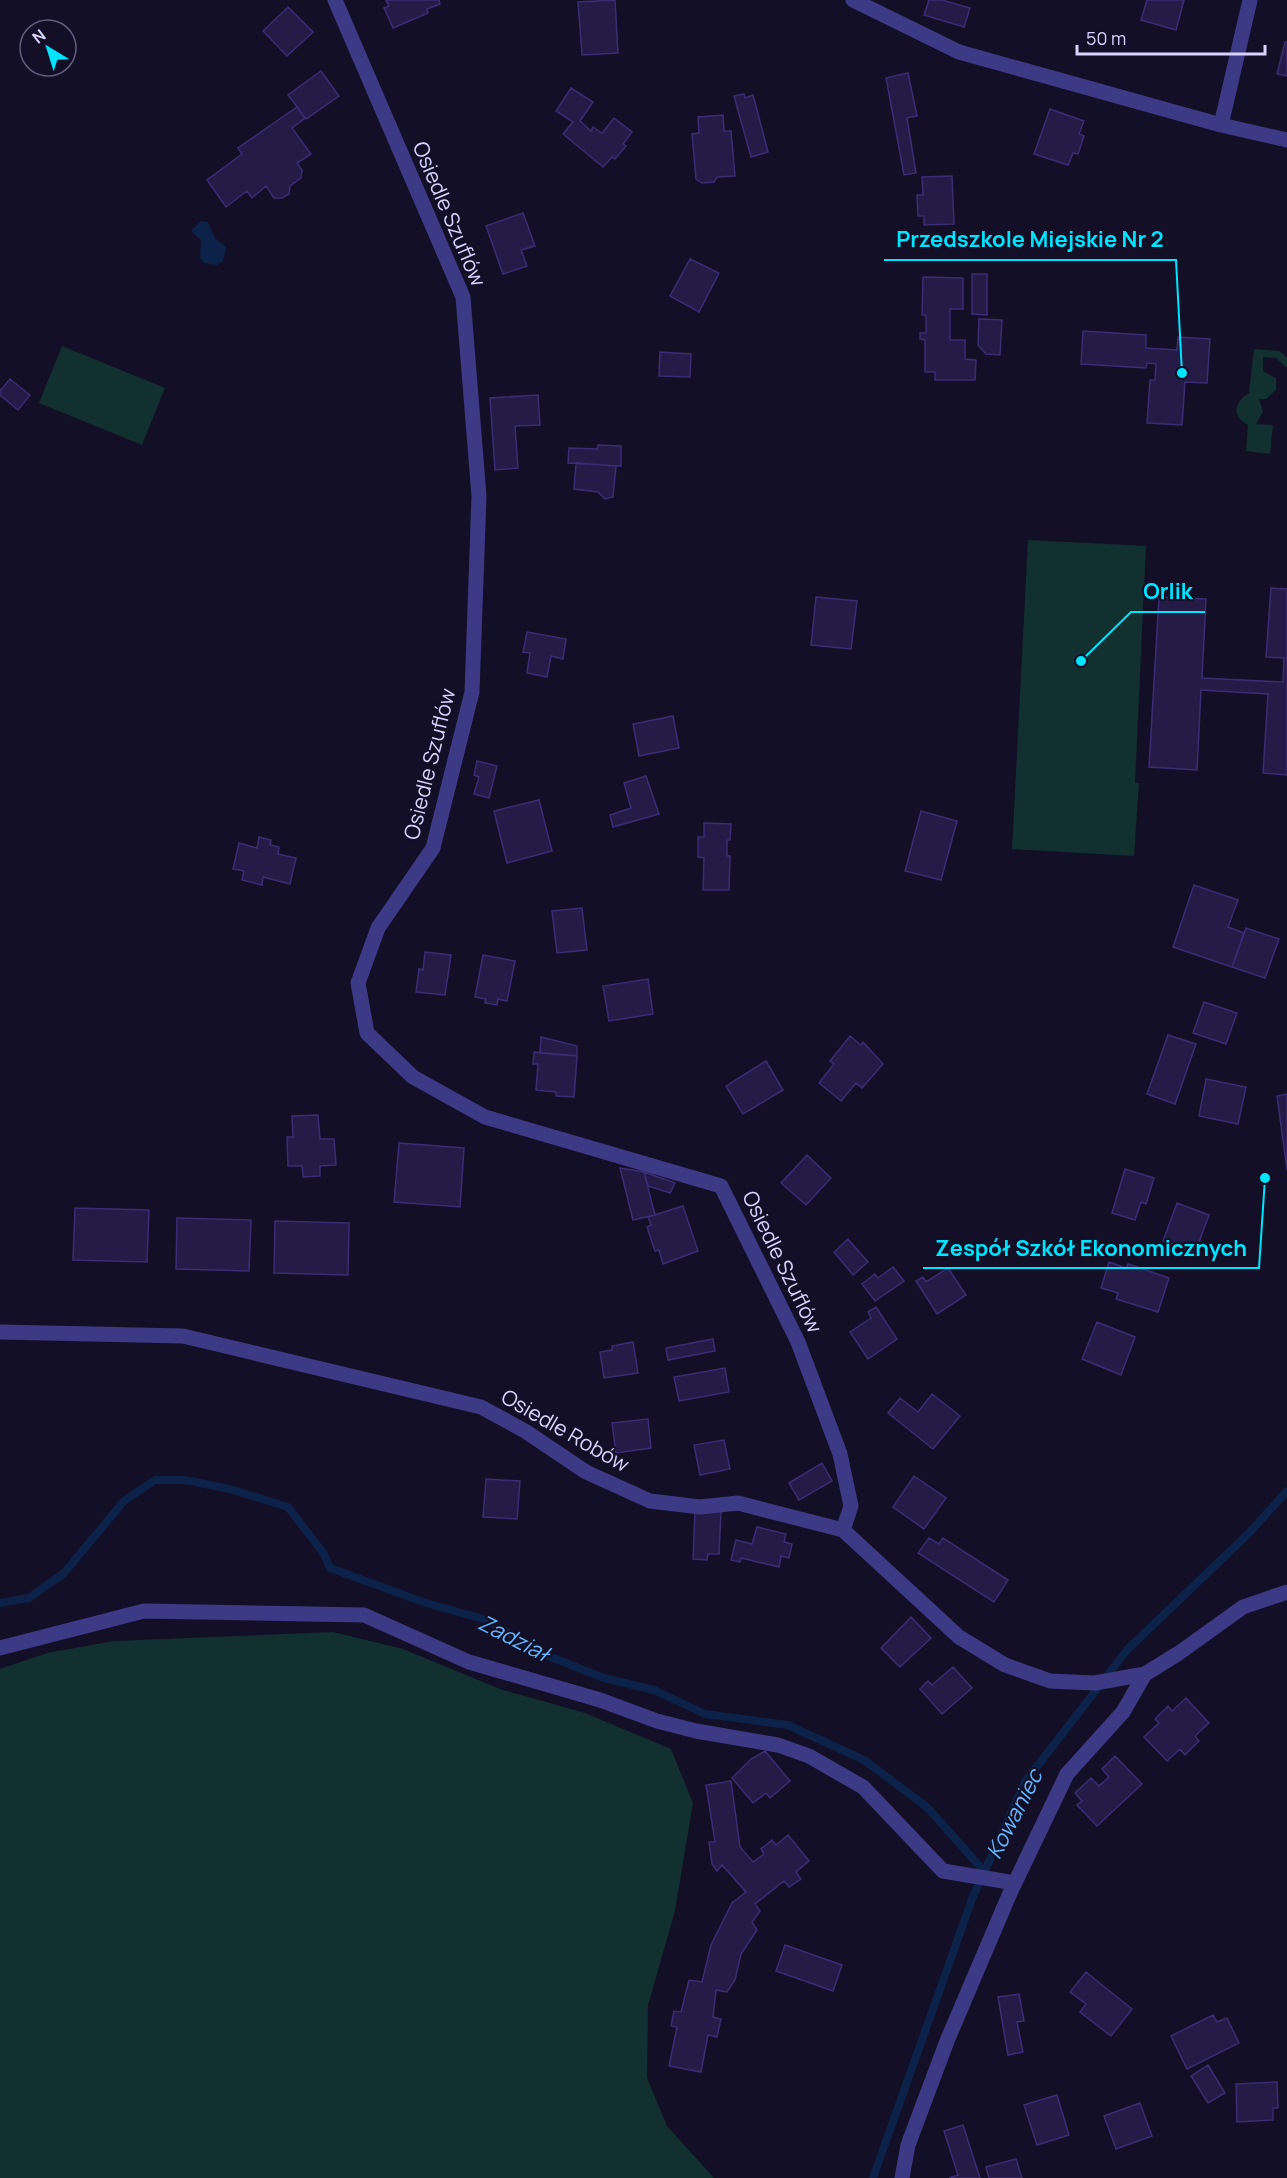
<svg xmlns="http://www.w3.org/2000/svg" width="1287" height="2178" font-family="Manrope,sans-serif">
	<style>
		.green { fill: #12302f }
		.water { fill: #0c2248 }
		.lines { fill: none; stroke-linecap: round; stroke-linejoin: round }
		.stream { stroke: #0c2248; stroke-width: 8 }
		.building { fill: #241b47; stroke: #3b2d73; stroke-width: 1.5 }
		.street { stroke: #3d3a85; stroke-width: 15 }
		.labels { text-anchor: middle; stroke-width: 4.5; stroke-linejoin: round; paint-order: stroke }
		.street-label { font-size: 21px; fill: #d9d4ff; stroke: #130f26 }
		.water-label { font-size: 22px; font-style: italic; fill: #62b6ff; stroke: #130f26 }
		.leader { fill: none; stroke: #00e5ff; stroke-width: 2 }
		.callout-dot { fill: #00e5ff; stroke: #130f26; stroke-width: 2 }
		.callout-label { font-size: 22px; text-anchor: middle; font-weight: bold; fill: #00e5ff; stroke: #130f26; stroke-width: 4.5; stroke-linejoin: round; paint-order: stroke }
	</style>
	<rect width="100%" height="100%" fill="#130f26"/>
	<path class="green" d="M62,346L165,388L142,445L39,403Z
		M1254,349L1280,351L1287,358V368L1276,358L1263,357V371L1276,378V390L1266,399H1259L1263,412L1256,424L1273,425L1270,454L1246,451L1248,425C1231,416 1234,402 1249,393Z
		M1028,540L1146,546L1135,783H1139L1134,856L1012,849Z
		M333,1632L403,1649L500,1689L585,1713L671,1749L693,1803L675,1911L648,2005L647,2078L667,2126L714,2178H0V1669L47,1653L114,1641Z"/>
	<path class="water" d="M201,221L208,222L215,238L226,247L223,261L217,265L204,263L200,257L201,240L191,231Z"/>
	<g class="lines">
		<path class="stream" d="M0,1603L29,1598L64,1573L124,1501L155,1480H185L230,1489L288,1507L324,1554L330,1568L426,1603L487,1620L538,1652L604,1678L654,1690L705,1714L788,1725L864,1760L927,1807L984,1871
			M873,2178L972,1899L1025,1782L1127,1650L1248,1534L1287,1491"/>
	</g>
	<path class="building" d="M390,0H439L440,4L427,9L428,13L393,28L384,8L389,6L386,1Z
		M615,0L618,53L582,55L578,2Z
		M929,0H942L970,8L964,27L924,15Z
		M1147,0H1184L1176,30L1141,20Z
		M288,7L313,32L287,56L263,31Z
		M1285,42H1287V76L1277,74Z
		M321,71L339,96L306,119L288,95Z
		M908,73L917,116L907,118L916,173L904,175L886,78Z
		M571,88L593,102L580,121L591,131L593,127L602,133L614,118L632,132L623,144L626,146L615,159L612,157L603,167L563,134L573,122L556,111Z
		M744,94L745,98L753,95L768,152L751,157L734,96Z
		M297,107L305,118L292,128L311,154L297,163L302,170L301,178L290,186L289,194L282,198H274L266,186L252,198L247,191L226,207L207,180L242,154L238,148Z
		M1050,109L1084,121L1079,134L1084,136L1078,154L1073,153L1068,165L1034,154Z
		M723,115L724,131H731L735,176L717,177L714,182L702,183L696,179L692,134L699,133L698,117Z
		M952,176L954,224L924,225V216H918L917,195H923L922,177Z
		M523,213L535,246L521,250L527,266L503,274L486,226Z
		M690,259L719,273L699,312L670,296Z
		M972,274H987V315L972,314Z
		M923,277L963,278V309H950V340H965V359L976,360L975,380H935V372H925V340L920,339V333H926V315H922Z
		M979,319L1002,320L1000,355L986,354L978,345Z
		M1083,331L1146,335V348L1177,350L1178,337L1210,339L1207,383L1185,382L1182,425L1147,423L1150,380H1155L1156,364L1147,363L1146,368L1081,364Z
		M660,352L691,354L690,377L659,376Z
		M10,379L30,395L18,410L0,395V391Z
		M538,395L540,425L515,426L518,468L495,470L490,398Z
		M598,445L621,446V466L568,463L569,448L597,449Z
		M576,463L616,466L613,497L605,499L598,492L574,489Z
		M1271,588L1287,589V775L1263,773L1268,694L1201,690L1197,770L1149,767L1159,597L1206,599L1202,678L1283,682L1284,658L1266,657Z
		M816,597L857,601L851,649L811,645Z
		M527,632L566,639L563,659L551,656L547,677L527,673L530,653L523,652Z
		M673,716L679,748L639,756L633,724Z
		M477,761L497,766L489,798L474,794L479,777L474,775Z
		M646,776L659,814L613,827L610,815L631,808L624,783Z
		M539,800L552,851L507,863L494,811Z
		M921,811L957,821L941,880L905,871Z
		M704,823L731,824L730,840H727V856H730L729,890H703L704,858L698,857V837H704Z
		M259,837L271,840L270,845L279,847L278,854L296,858L290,884L263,877L262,885L242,880L244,871L233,869L239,843L257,848Z
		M1194,885L1238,900L1228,927L1244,933L1232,967L1173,947Z
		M582,908L587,950L557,953L552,911Z
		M1246,928L1279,939L1265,978L1232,967Z
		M425,952L451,955L445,995L416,992L419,969L423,970Z
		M483,955L515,961L507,1001L498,999L497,1005L485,1003L486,999L475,997Z
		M648,979L653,1014L609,1021L603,986Z
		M1204,1002L1237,1013L1226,1044L1193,1033Z
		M1168,1035L1196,1044L1175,1104L1147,1094Z
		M850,1036L861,1045L863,1042L883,1064L862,1088L856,1083L841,1101L819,1083L834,1064L830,1061Z
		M541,1037L577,1046V1056L540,1053Z
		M534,1052L577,1056L574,1097L556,1096V1092L536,1090L538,1064H533Z
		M766,1061L783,1090L743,1114L726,1086Z
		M1206,1079L1246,1087L1238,1124L1199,1116Z
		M1287,1094V1170L1277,1096Z
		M318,1115L320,1139H334L336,1165L320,1166V1176L303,1177L302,1166H288L287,1137H293L292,1116Z
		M399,1143L464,1148L460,1207L394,1202Z
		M807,1155L831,1178L806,1205L781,1183Z
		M620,1168L644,1172L655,1215L633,1220Z
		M1125,1169L1154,1178L1146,1204L1141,1202L1135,1220L1112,1213Z
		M644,1172L675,1183L670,1193L648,1186Z
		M1177,1203L1209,1215L1195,1253L1163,1241Z
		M683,1206L698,1251L663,1264L659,1250L655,1251L647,1227L651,1225L648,1217Z
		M75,1208L149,1210L147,1262L73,1260Z
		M177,1218L251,1220L249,1271L176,1269Z
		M275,1221L349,1223L348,1275L274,1273Z
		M848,1239L868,1262L853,1275L834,1252Z
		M1109,1262L1126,1268L1128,1264L1169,1278L1158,1312L1116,1299L1118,1293L1101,1288Z
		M893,1267L904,1281L875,1301L862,1284L875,1274L878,1278Z
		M948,1268L966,1295L937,1314L916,1281L923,1277L926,1282Z
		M876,1307L897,1339L868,1359L850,1332L871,1318L868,1312Z
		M1097,1322L1135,1337L1121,1375L1082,1359Z
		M713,1339L715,1351L668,1360L666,1348Z
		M633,1342L638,1373L604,1378L600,1352L612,1350V1346Z
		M725,1368L729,1392L679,1401L674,1377Z
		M932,1394L960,1416L933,1449L888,1413L900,1398L918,1412Z
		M648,1419L651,1448L616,1453L612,1423Z
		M724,1440L730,1469L700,1475L694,1445Z
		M822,1463L832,1481L799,1500L789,1483Z
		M914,1476L946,1498L924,1529L893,1507Z
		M486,1479L520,1481L517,1519L483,1517Z
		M695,1511L721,1512L719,1554H708L707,1560L693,1559Z
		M757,1527L786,1534L784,1542L792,1544L789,1558L781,1556L779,1567L741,1558L740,1562L731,1560L736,1540L752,1544Z
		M929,1538L939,1544L943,1538L1008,1580L994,1602L918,1553Z
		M911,1617L931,1638L900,1667L881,1648Z
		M953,1667L972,1688L942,1714L920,1689L928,1681L932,1685Z
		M1186,1698L1209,1723L1195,1736L1199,1741L1185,1755L1180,1749L1167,1761L1144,1737L1159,1723L1155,1719L1168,1706L1172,1711Z
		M765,1751L790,1781L770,1798L766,1793L753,1803L732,1778L751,1759Z
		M1115,1756L1142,1784L1097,1826L1077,1805L1082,1801L1075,1793L1091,1778L1099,1786L1109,1777L1102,1769Z
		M731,1781L740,1847L753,1862L764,1854L761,1849L772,1840L776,1845L788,1835L809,1861L796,1872L801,1879L789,1887L784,1881L755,1904L760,1911L752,1922L757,1930L741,1954L735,1980L727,1992L716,1990L713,2017L721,2019L717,2037L708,2035L701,2072L669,2066L677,2027L671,2026L674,2011L681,2012L689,1980L702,1982L711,1945L732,1903L746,1892L722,1865L717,1871L712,1864L709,1842H715L706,1785Z
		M785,1945L842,1965L833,1991L776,1971Z
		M1086,1972L1132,2009L1111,2036L1080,2012L1086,2004L1070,1992Z
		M1019,1994L1024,2021L1017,2022L1023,2052L1008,2055L998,1997Z
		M1213,2015L1217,2022L1227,2018L1239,2043L1187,2069L1171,2036Z
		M1208,2065L1225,2093L1208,2103L1191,2076Z
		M1277,2082L1278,2108H1273V2120L1237,2122L1236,2084Z
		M1057,2095L1069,2135L1037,2145L1024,2105Z
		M1140,2103L1152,2136L1116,2149L1104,2116Z
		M963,2125L980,2178H949L958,2175L944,2131Z
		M1016,2159L1022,2178H989L986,2167Z"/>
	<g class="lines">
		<path class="street" d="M335,0L463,297L479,496L472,692L433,848L378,928L358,983L367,1033L413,1077L485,1117L721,1186L798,1342L840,1454L851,1506L843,1530
			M853,0L959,52L1221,125L1287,140
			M1221,125L1250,0
			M0,1332L183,1336L481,1407L525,1431L586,1472L650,1501L700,1507L738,1503L843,1530L959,1637L1005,1665L1050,1681L1095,1683L1145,1674L1179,1653L1243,1607L1287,1592
			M0,1648L144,1611L364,1615L469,1662L600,1700L657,1721L696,1731L778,1745L809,1756L863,1787L943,1871L1015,1883
			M902,2178L908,2145L947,2041L1010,1893L1067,1774L1123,1712L1145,1674"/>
	</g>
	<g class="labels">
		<g class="street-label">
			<text transform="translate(449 214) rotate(67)" y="7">Osiedle Szuflów</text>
			<text transform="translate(430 764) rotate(-76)" y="7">Osiedle Szuflów</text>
			<text transform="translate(782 1262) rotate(64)" y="7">Osiedle Szuflów</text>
			<text transform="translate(565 1431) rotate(30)" y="7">Osiedle Robów</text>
		</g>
		<g class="water-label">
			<text transform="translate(514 1638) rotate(27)" y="8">Zadział</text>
			<text transform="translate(1014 1814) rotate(-63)" y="8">Kowaniec</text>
		</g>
	</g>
	<path class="leader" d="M1182 373L1176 260H884M1081 661L1131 612H1205M1265 1178L1259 1268H923"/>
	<g class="callout-dot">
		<circle cx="1182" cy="373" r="6"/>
		<circle cx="1081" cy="661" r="6"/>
		<circle cx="1265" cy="1178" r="6"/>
	</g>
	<g class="callout-label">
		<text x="1030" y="247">Przedszkole Miejskie Nr 2</text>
		<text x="1168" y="599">Orlik</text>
		<text x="1091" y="1256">Zespół Szkół Ekonomicznych</text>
	</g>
	<g transform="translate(48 48) rotate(322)"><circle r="28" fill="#130f26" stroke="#625e7d" stroke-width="1.5"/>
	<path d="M0-4.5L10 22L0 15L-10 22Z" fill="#00e5ff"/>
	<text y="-9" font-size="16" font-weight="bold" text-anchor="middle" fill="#d9d4ff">N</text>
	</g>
	<path d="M1077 45v9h188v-9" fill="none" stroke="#d9d4ff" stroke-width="3"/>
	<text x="1086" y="45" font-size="18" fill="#d9d4ff" stroke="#130f26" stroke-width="4.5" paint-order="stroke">50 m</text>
</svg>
